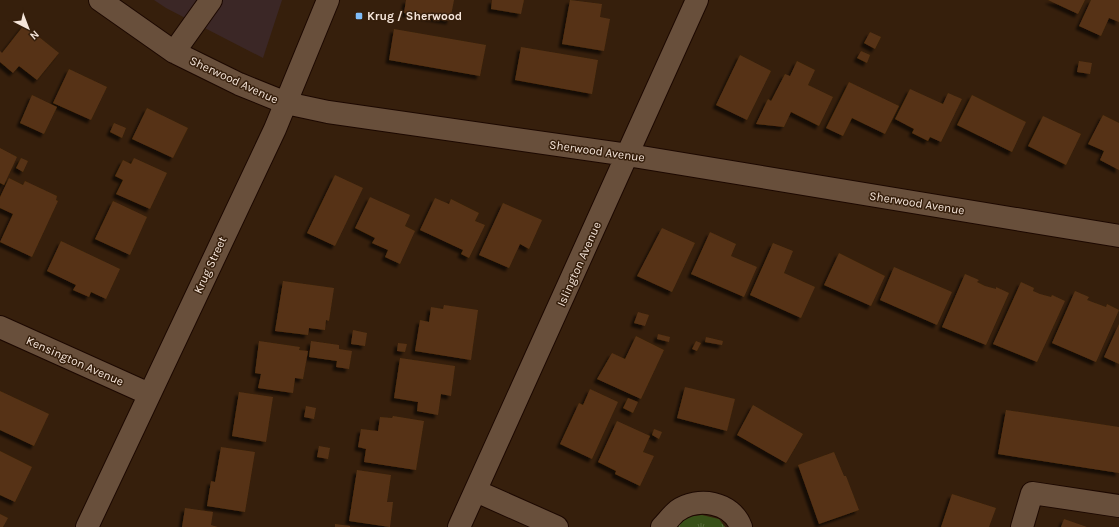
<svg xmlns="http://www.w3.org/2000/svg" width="1119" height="527" font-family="Karla,sans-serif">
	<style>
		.commercial { fill: #3b2726 }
		.grass { fill: url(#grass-tufts) }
		.building { fill: #563314; filter: url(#shadow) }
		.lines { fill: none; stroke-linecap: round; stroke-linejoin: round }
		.minor-casing { stroke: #1c0800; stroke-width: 24 }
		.minor { stroke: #684f3b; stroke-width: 22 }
		.poi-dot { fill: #80bdfa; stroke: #361f0c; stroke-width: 1.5 }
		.labels { text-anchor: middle; stroke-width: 3; stroke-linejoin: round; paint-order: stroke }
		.poi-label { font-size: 12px; font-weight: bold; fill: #f5e5da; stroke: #361f0c; text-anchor: start }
		.street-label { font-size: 12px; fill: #f5e5da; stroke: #361f0c }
	</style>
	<defs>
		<pattern id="grass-tufts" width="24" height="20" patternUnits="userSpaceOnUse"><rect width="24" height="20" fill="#385018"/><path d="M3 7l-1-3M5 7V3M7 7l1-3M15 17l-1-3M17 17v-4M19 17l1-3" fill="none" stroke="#556939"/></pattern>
		<filter id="shadow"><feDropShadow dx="-3.5" dy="3.5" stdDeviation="1" flood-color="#0009"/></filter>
	</defs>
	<rect width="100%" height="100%" fill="#361f0c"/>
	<path class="commercial" d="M154,0H282L263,58L166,8Z"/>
	<path class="grass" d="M702,515L719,519L725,527H676C680,517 692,516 702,515Z"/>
	<path class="building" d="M406,0H454L450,21L404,13Z
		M492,0H524L521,14L491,9Z
		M570,0L602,4L600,17L610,19L604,51L562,44Z
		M1048,0H1085L1078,14Z
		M1091,0H1119V22L1109,18L1101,36L1079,26Z
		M24,25L59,53L37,80L19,66L13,73L0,62V51L2,53Z
		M394,29L486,45L480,76L389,60Z
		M870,32L881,37L875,49L864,43Z
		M521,47L598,60L592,94L515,80Z
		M861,51L870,55L867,63L857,58Z
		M740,55L771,71L747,120L716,105Z
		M797,61L815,70L808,85L833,97L819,126L791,112L784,127L756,124L768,99L771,101L785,74L790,76Z
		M1079,61L1092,63L1090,74L1077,72Z
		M69,69L107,87L91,120L53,103Z
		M849,82L899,106L885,134L852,118L843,136L826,128Z
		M910,89L943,104L948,93L962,99L941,142L930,137L928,141L912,133L914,129L895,119Z
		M32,95L57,107L44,134L20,123Z
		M972,95L1026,122L1012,152L957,125Z
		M147,108L188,128L173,158L132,139Z
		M1103,115L1119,123V170L1100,160L1104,151L1088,144Z
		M1043,116L1081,134L1066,165L1028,146Z
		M114,123L126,128L122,138L110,132Z
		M0,148L17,157L4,185L0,183Z
		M21,158L28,161L23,172L16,168Z
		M134,158L167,173L150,209L116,194L123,180L115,176L123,160L131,164Z
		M335,175L363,188L335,246L307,233Z
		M9,178L23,185L25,181L57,196L56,200L58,201L32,257L0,242L13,214L0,208V197Z
		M370,197L410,215L405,226L415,231L400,264L385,257L388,250L372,243L375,238L355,228Z
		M435,198L449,204L451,199L479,213L475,221L485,225L469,258L461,254L463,250L420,230Z
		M113,201L147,217L130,255L95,239Z
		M503,203L542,220L529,249L520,244L509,268L479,255Z
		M662,228L695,243L672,292L637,276Z
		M710,232L736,244L731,256L757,267L744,297L691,274Z
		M61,241L120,269L106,299L91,292L89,297L73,290L76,285L47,271Z
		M773,243L793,251L784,273L815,287L801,318L750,295Z
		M839,253L885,276L871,306L824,285Z
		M894,267L952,292L937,325L880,300Z
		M965,274L979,280L977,282L985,286L996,289V287L1009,293L986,345L942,327Z
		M283,281L334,288L329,321L326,320L325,330L309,328L308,335L275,331Z
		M1021,282L1034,288L1033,291L1040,294L1051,297L1052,295L1065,301L1037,362L993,344Z
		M1075,291L1089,297L1087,300L1095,303L1106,307L1107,304L1119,310L1096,362L1052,343Z
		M444,305L478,310L471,360L415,351L420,320L429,322L431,307L443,309Z
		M638,312L649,315L645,326L634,323Z
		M1119,324V364L1104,357Z
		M353,330L367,333L365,346L351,344Z
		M658,334L670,337L669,342L657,339Z
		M636,336L664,350L641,399L597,379L612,353L625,359Z
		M706,337L723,341L722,345L705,342Z
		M259,341L300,347L299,350L308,351L303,379L295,378L293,393L258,388L261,374L255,373Z
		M311,341L339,345V349L352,351L349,369L336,367L337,361L309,357Z
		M696,341L701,343L697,351L692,349Z
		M398,343L407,344L405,352L397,351Z
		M400,358L455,366L451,396L441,394L438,415L417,411L418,402L394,398Z
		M685,387L735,399L727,431L677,418Z
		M590,389L618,402L592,459L560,444L579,403L583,405Z
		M0,391L49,414L34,446L0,430Z
		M239,392L273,397L266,442L232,436Z
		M628,398L638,402L633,413L623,408Z
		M753,405L803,434L786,463L737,435Z
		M306,406L316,408L314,419L304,417Z
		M1006,410L1119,427V473L998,454Z
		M393,416L424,421L416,470L364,462L366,449L358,447L361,429L378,431L380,417L392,418Z
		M617,421L650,436L643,452L654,456L640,486L615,474L616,471L598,462Z
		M654,429L662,432L659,439L652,435Z
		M319,446L330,448L328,459L317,457Z
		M221,447L255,452L245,512L207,506L211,481L215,482Z
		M0,451L32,467L15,502L0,495Z
		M834,452L844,476H846L859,510L819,524L798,465Z
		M357,470L391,475L387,502H393L390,527L349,521Z
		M952,494L996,508L989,527H941Z
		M185,508L213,512L211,525L218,527H182Z
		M0,514L8,518L3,527H0Z
		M1064,519L1087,527H1061Z
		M335,524L350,526V527H335Z"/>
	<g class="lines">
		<defs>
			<path id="minor" d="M100,0L174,52L239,84L286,103L328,112L628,155L1119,236
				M174,52L211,0
				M0,327L149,394
				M476,491L557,527
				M87,527L275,129L328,0
				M459,527L697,0
				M662,527C667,522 672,515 677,511C698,496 732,502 741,527
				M1022,527L1032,493L1119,506"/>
		</defs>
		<use href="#minor" class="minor-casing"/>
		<use href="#minor" class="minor"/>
	</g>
	<rect class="poi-dot" x="355" y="12" width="8" height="8" rx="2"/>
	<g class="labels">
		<g class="poi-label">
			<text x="367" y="20">Krug / Sherwood</text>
		</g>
		<g class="street-label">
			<text transform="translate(234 80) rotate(25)" y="4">Sherwood Avenue</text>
			<text transform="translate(597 151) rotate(8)" y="4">Sherwood Avenue</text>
			<text transform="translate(917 203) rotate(9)" y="4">Sherwood Avenue</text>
			<text transform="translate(579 264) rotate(-66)" y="4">Islington Avenue</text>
			<text transform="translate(210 265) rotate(-65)" y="4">Krug Street</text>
			<text transform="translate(75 361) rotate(24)" y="4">Kensington Avenue</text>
		</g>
	</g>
	<g transform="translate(28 28) rotate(138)" stroke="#361f0c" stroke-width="3" paint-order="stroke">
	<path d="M0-3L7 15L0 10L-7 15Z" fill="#f5e5da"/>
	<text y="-6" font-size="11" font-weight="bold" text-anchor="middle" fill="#f5e5da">N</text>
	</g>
</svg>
